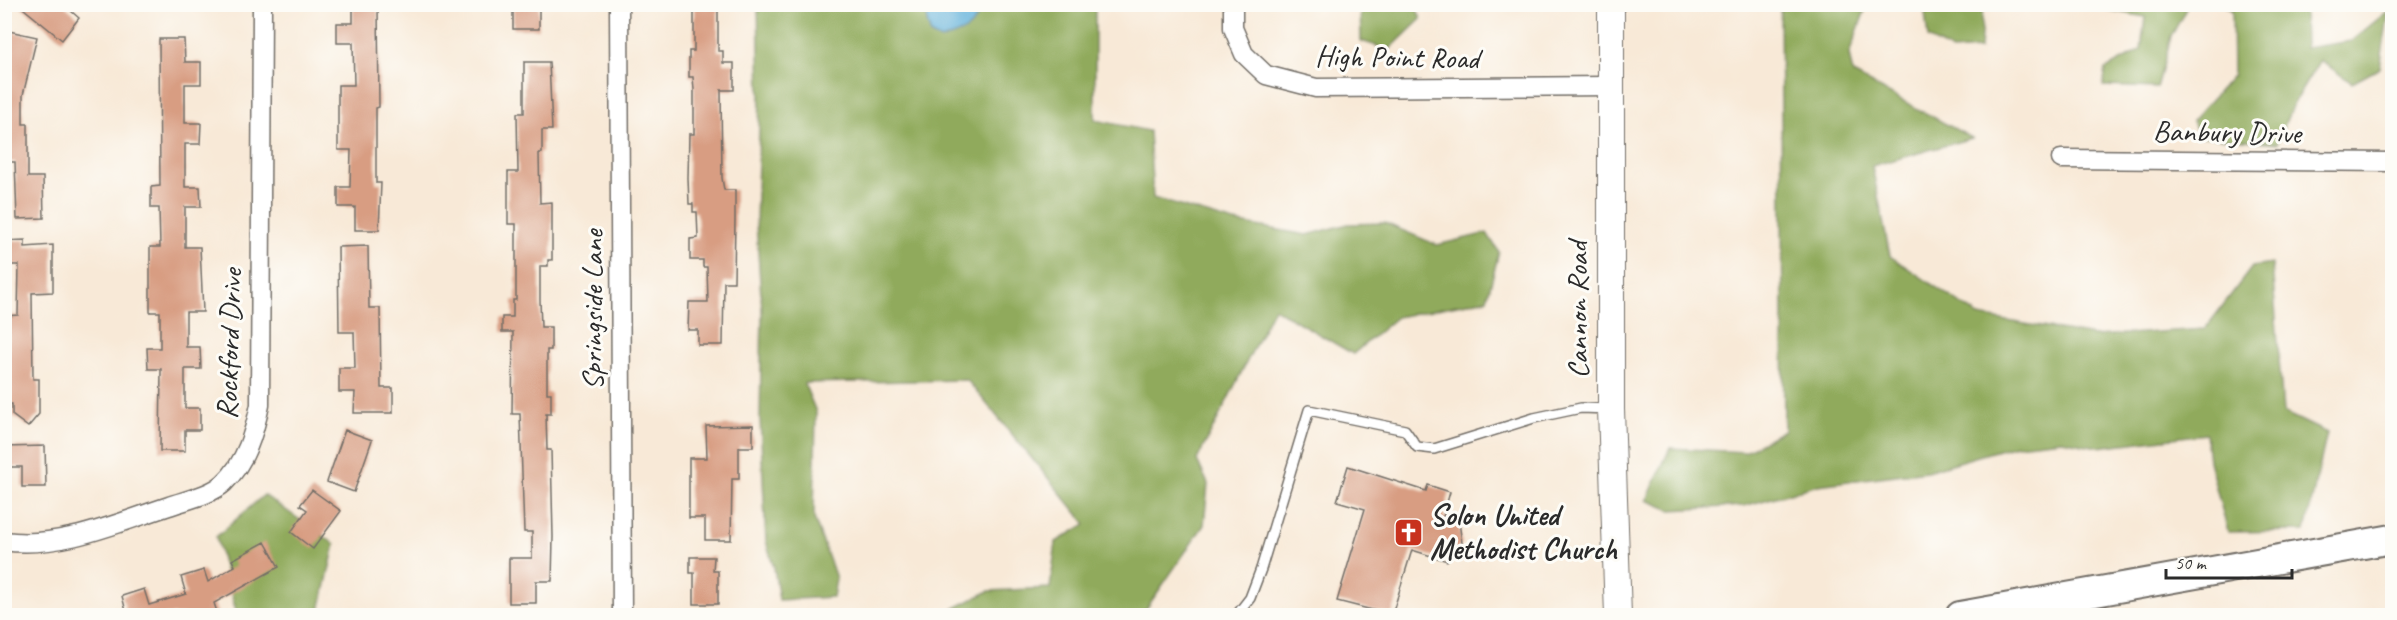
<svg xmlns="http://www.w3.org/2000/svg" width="2397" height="620" font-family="Caveat,sans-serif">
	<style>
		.forest { fill: #90aa5b; stroke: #5e6a43; stroke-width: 1.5 }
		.water { fill: #5fb0da; stroke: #456e82; stroke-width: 1.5 }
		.building { fill: #d89d82 }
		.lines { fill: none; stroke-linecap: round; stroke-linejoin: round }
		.service-casing { stroke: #736e67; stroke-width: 12 }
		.minor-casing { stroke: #736e67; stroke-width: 21 }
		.secondary-casing { stroke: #736e67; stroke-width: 28 }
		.primary-casing { stroke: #736e67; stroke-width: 32 }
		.service { stroke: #fff; stroke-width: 9 }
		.minor { stroke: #fff; stroke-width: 18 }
		.secondary { stroke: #fff; stroke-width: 26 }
		.primary { stroke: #fff; stroke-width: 28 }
		.labels { text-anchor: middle; stroke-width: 6; stroke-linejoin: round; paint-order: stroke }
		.street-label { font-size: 30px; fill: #2b2b2b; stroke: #fdfcf7 }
		.poi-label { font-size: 30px; font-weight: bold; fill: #2b2b2b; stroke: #fdfcf7; text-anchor: start }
	</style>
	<rect width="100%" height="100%" fill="#fdfcf7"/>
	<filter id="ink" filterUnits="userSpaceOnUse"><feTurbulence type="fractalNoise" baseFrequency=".0167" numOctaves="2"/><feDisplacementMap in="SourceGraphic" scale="12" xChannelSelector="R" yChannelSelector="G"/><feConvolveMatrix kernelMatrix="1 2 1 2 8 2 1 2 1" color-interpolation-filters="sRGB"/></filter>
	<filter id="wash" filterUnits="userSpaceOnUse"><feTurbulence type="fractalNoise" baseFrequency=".008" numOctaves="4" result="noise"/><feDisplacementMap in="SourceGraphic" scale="24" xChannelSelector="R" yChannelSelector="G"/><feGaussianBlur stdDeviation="1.35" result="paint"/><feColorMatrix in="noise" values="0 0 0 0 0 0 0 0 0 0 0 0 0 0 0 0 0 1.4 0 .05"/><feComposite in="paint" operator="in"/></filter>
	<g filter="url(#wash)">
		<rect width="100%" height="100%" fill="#f8e9d7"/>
		<path class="forest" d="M758,5H929L927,22L979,13L980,5H1095V120L1149,131L1153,198L1234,222L1307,235L1348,224L1385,223L1437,245L1487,233L1499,252L1487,299L1397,317L1353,354L1274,308L1197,460L1208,484L1204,525L1142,615H940L989,591L1050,588L1056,542L1086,524L967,380L804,383L816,412L814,518L836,578L833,597L779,600L774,568L766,541L760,418L762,311L756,223L760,97Z
			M1360,5H1415L1421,19L1389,50L1361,41Z
			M1780,5H1867L1849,54L1853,74L1972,138L1872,166L1890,256L1979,316L2094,336L2205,329L2252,267L2272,264L2283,412L2327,433L2305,531L2228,532L2209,461L2206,434L2098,447L2062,440L2016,445L1927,471L1818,485L1744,506L1671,510L1647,500L1670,448L1745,452L1784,430Z
			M1924,5H1983L1980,49L1952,51L1928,38Z
			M2083,5H2188L2171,37L2157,88L2103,86L2106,69L2141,50L2145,17Z
			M2224,5H2304L2305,48L2351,41L2389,10L2380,68L2352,83L2320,60L2293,104L2277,143L2200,136L2192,121L2233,75L2232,11Z
			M264,495L335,544L319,615H237L216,537Z"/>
		<path class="water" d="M929,5V4L980,5C978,29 961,33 941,40L931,35L927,22Z"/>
		<g id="blocks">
			<path class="building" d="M18,4H63L79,18L62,40Z
				M353,4H378L379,107L376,108V183H381L379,230H355V207H338V187H350L351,150H338V85H354L353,43H337V23H353Z
				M513,4H539V29H513Z
				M694,4H718V51H723V63H734V90H721L722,178L724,190H735V218L734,282H724L723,345H698V330H688L689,302H708L707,267H703V260H690V239L698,238L697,212H693V204H689L688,178L689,134H694V90L693,77H689V51H694Z
				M9,31L37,37L23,95V124H28V177H43L44,218L17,219L15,162H5L4,54Z
				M159,39H184L185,62H201V84H185V123H201L200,144H185V187H200L201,207H185V247H200L203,312H186V347H200L201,369H185V408H200V430H185V451H160L161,369H148L147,348H160V312H150V247H160L159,208H151V187L160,186Z
				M524,62H549L552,130H542V153H539L540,203L552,202V260H548V266H540V300L541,327H551V350H547V393H551V414H546L547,450H551L553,537L552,581H536V603H509V558H532V532H524L520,414H512L513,332H502V317H513V300H516V224H508V172H518L517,113H524Z
				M25,240V247L53,245V292L32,293L33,379H39V414L28,427L12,415V404H4V380H8V334H4V316L18,315L19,265H4V241Z
				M368,246L369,308H380L381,388H393V413H354L355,392H339V368H355L354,332H339L338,247Z
				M753,425V447H739V479H732L731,540H705V518H689V458H707L706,426Z
				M345,430L372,440L354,492L327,482Z
				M45,446L46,487H22V467H5L4,447Z
				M1348,466L1426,491L1428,485L1450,492L1443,517L1459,522L1462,543L1447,561L1412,550L1392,615L1337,601L1365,509L1337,501Z
				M312,490L341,511L313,549L291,532L307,510L300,505Z
				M265,542L279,567L214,603L218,615H127L122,596L144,589L149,605L186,594L181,577L204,570L208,582L235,566L232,560Z
				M690,557H714L713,571H718V604H694V573H690Z"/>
		</g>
	</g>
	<g filter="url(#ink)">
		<use href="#blocks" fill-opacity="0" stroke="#736e67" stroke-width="1.5"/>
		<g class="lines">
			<defs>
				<path id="service" d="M1236,616L1250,598L1261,569L1309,410L1405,430L1417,447L1434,449L1534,418L1581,408L1609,409"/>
				<path id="minor" d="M619,4L622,616
					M1233,4V28L1244,54L1266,75L1316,88L1610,86
					M2061,159L2392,162
					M4,541C60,549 117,523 169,506C186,500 211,495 224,483C246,462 254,433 260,405L262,4"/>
				<path id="secondary" d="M1611,4V409L1618,616"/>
				<path id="primary" d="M1960,616L2392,539"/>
			</defs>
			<use href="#service" class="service-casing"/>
			<use href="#minor" class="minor-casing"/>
			<use href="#secondary" class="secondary-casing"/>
			<use href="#primary" class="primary-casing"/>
			<use href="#service" class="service"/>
			<use href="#minor" class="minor"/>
			<use href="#secondary" class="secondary"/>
			<use href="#primary" class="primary"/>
		</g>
	</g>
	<defs>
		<symbol id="church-square" viewBox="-11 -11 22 22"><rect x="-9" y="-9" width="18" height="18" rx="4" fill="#c8321e" stroke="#fdfcf7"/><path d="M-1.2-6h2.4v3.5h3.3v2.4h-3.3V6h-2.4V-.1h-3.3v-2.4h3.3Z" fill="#fff"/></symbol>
	</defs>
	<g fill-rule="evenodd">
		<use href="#church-square" x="1392" y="516" width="33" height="33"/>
	</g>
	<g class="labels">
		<g class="street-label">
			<text transform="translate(1397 57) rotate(1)" y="10">High Point Road</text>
			<text transform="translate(2227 132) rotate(1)" y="10">Banbury Drive</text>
			<text transform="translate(592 310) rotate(-90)" y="10">Springside Lane</text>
			<text transform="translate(1577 310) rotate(-90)" y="10">Cannon Road</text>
			<text transform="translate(229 344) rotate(-88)" y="10">Rockford Drive</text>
		</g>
		<g class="poi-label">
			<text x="1430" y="525">Solon United<tspan x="1430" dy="34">Methodist Church</tspan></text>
		</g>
	</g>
	<rect width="2397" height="620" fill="none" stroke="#fdfcf7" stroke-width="24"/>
	<path d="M2166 569v9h126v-9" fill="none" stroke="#2b2b2b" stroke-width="3"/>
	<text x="2175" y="569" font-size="18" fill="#2b2b2b" stroke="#fdfcf7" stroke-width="4.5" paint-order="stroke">50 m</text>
</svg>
